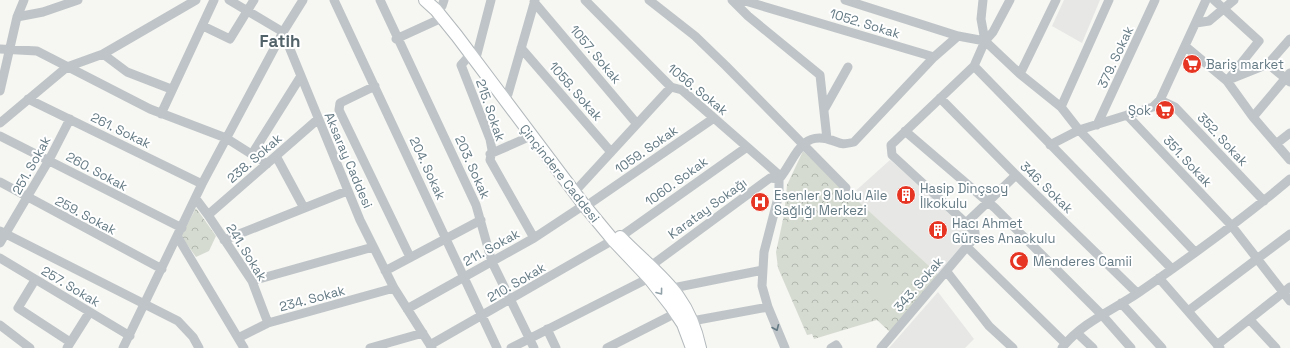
<svg xmlns="http://www.w3.org/2000/svg" width="1290" height="348" font-family="'Space Grotesk',sans-serif">
	<style>
		.built { fill: #e7e7e6 }
		.park { fill: url(#park-crowns) }
		.pitch { fill: #d6dbd1 }
		.lines { fill: none; stroke-linecap: round; stroke-linejoin: round }
		.major-casing { stroke: #b2b8bb; stroke-width: 14 }
		.minor { stroke: #bec4c7; stroke-width: 9 }
		.major { stroke: #fff; stroke-width: 12 }
		.oneway { stroke: #92a2a9 }
		.oneway2 { stroke: #647a84 }
		.labels { text-anchor: middle; stroke-width: 4; stroke-linejoin: round; paint-order: stroke }
		.street-label { font-size: 13px; fill: #647a84; stroke: #fff }
		.poi-label { font-size: 13px; fill: #647a84; stroke: #fff; text-anchor: start }
		.district-label { font-size: 17px; font-weight: bold; fill: #526269; stroke: #fff }
	</style>
	<defs>
		<pattern id="park-crowns" width="20" height="18" patternUnits="userSpaceOnUse"><rect width="20" height="18" fill="#d6dbd1"/><path d="M2 6a3 3 0 1 1 6 0M12 15a3 3 0 1 1 6 0" fill="none" stroke="#b1b7af"/></pattern>
	</defs>
	<rect width="100%" height="100%" fill="#f6f6f2"/>
	<path class="built" d="M1064,0H1100L1082,43L1052,26Z
		M890,160L975,232L938,274L851,195Z
		M938,292L974,339L965,348H889Z"/>
	<path class="park" d="M803,151L938,274L892,334L877,320L814,339L812,334L807,335L778,268L776,252L784,215L787,185Z
		M196,208L216,236L209,251L196,257L181,236Z"/>
	<path class="pitch" d="M881,281L905,300L895,312L871,294Z"/>
	<g class="lines">
		<defs>
			<path id="major" d="M425,0L436,10L457,36L584,205L613,240L649,278L671,306L683,324L692,348
				M620,237C657,275 688,291 700,348"/>
		</defs>
		<use href="#major" class="major-casing"/>
		<path class="minor" d="M229,0L283,32L360,220L394,288L432,348
			M334,0L497,348
			M380,0L476,205L492,262L534,348
			M585,0L671,87L682,90L779,175V194L764,252L762,286L768,307L785,348
			M649,0L695,36L726,66L846,188
			M732,0L748,16L820,75L827,139
			M742,0L934,57
			M845,0L958,36L985,41
			M1214,0L1259,41L1227,81
			M534,2L637,124
			M442,6L444,0
			M17,17L43,12L78,0
			M1196,23L1209,21L1234,0
			M203,26L230,39L254,0
			M396,39L442,18
			M985,41L1020,74L1061,107L1079,130L1195,252
			M985,41L993,32L1010,0
			M1185,46L1227,81L1253,117L1290,160
			M521,48L611,152
			M0,49L37,51L150,109L226,138L267,164
			M103,54L127,72L171,89
			M477,54L491,0
			M470,55L461,65L490,139L492,150L490,160L534,238
			M1268,64L1290,39
			M974,66L1172,269
			M1020,74L1056,0
			M1228,80L1268,64L1290,82
			M375,86L340,103L339,110L410,257
			M0,91L17,17L24,0
			M508,94L535,0
			M940,98L1016,175L1137,293
			M28,99L202,184
			M1160,100L1175,107L1264,201
			M1061,107L1109,0
			M825,108L848,67
			M161,114L214,0
			M1127,115L1231,225L1290,301
			M1253,117L1290,73
			M0,123L67,67L103,54L196,0
			M1097,125L1155,0
			M905,131L995,208L1102,315L1131,348
			M0,136L182,228
			M1276,144L1290,133
			M1050,145L1079,130L1153,107L1160,100L1206,0
			M252,154L301,76
			M490,154L531,136
			M276,156L304,208
			M779,179C794,162 799,132 827,139C841,142 838,146 854,142L934,57L958,36
			M0,182L162,269
			M579,187L671,87
			M196,199L208,215L252,281L268,323
			M592,202L714,118
			M208,215L317,120
			M966,223L1016,175
			M0,231L178,321L193,337L199,348
			M177,236L244,348
			M620,237L747,147
			M224,240L347,191
			M0,243L49,160L70,119
			M967,247L1065,343
			M0,258L130,336
			M652,265L770,178L779,179
			M385,271L481,220
			M947,272L989,326L1013,348
			M1159,278L1220,348
			M35,280L18,308L70,342
			M252,281L373,247
			M673,288L763,270
			M1121,303L1162,348
			M407,309L534,238L584,205
			M1188,311L1290,234
			M1250,320L1276,348
			M692,321L768,307
			M0,325L30,348
			M547,329L556,348
			M1077,333L1093,348
			M238,338L268,323L394,288
			M430,345L613,240
			M1217,345L1290,287
			M67,348L89,313
			M123,348L202,184L283,32L303,0
			M370,348L423,333
			M511,348L649,278
			M607,348L676,313
			M831,348L836,345L838,348
			M881,348L975,237V232L966,223L892,155L891,145L974,66L985,41L981,19L983,0
			M1062,348C1081,323 1113,310 1138,293C1190,257 1242,220 1290,179"/>
		<use href="#major" class="major"/>
	</g>
	<defs><path id="oneway-chevron" d="M-2-3.5L2.5 0L-2 3.5" fill="none" stroke-width="1.6" stroke-linecap="round" stroke-linejoin="round"/></defs>
	<use class="oneway" href="#oneway-chevron" transform="translate(660 292) rotate(53)"/>
	<use class="oneway2" href="#oneway-chevron" transform="translate(776 328) rotate(67)"/>
	<defs>
		<symbol id="supermarket-disc" viewBox="-11 -11 22 22"><circle r="9.5" fill="#e63623" stroke="#fff"/><path d="M-6-5.5h2.5l.6 2H6L4.5 2H-2.5L-4.4-4H-6ZM-1.5 3.2a1.3 1.3 0 1 0 .1 0ZM3 3.2a1.3 1.3 0 1 0 .1 0Z" fill="#fff"/></symbol>
		<symbol id="building-disc" viewBox="-11 -11 22 22"><circle r="9.5" fill="#e63623" stroke="#fff"/><path d="M-4-6H4V6H1V3H-1V6H-4ZM-2.5-4.3h1.7v1.8h-1.7ZM.8-4.3h1.7v1.8H.8ZM-2.5-1h1.7V.8h-1.7ZM.8-1h1.7V.8H.8Z" fill="#fff"/></symbol>
		<symbol id="hospital-disc" viewBox="-11 -11 22 22"><circle r="9.5" fill="#e63623" stroke="#fff"/><path d="M-5-5h3v3.5h4V-5h3V5h-3V1.5h-4V5h-3Z" fill="#fff"/></symbol>
		<symbol id="mosque-disc" viewBox="-11 -11 22 22"><circle r="9.5" fill="#e63623" stroke="#fff"/><path d="M3.5-4.9A6 6 0 1 0 3.5 4.9A5 5 0 1 1 3.5-4.9Z" fill="#fff"/></symbol>
	</defs>
	<g fill-rule="evenodd">
		<use href="#supermarket-disc" x="1181" y="53" width="22" height="22"/>
		<use href="#supermarket-disc" x="1154" y="99" width="22" height="22"/>
		<use href="#building-disc" x="895" y="184" width="22" height="22"/>
		<use href="#hospital-disc" x="749" y="191" width="22" height="22"/>
		<use href="#building-disc" x="927" y="219" width="22" height="22"/>
		<use href="#mosque-disc" x="1008" y="250" width="22" height="22"/>
	</g>
	<g class="labels">
		<g class="street-label">
			<text transform="translate(865 23) rotate(17)" y="5">1052. Sokak</text>
			<text transform="translate(596 54) rotate(50)" y="5">1057. Sokak</text>
			<text transform="translate(1115 57) rotate(-65)" y="5">379. Sokak</text>
			<text transform="translate(698 89) rotate(39)" y="5">1056. Sokak</text>
			<text transform="translate(576 91) rotate(49)" y="5">1058. Sokak</text>
			<text transform="translate(491 110) rotate(71)" y="5">215. Sokak</text>
			<text transform="translate(121 130) rotate(26)" y="5">261. Sokak</text>
			<text transform="translate(1223 139) rotate(47)" y="5">352. Sokak</text>
			<text transform="translate(646 149) rotate(-35)" y="5">1059. Sokak</text>
			<text transform="translate(254 158) rotate(-41)" y="5">238. Sokak</text>
			<text transform="translate(349 160) rotate(67)" y="5">Aksaray Caddesi</text>
			<text transform="translate(1188 161) rotate(47)" y="5">351. Sokak</text>
			<text transform="translate(31 165) rotate(-61)" y="5">251. Sokak</text>
			<text transform="translate(473 167) rotate(66)" y="5">203. Sokak</text>
			<text transform="translate(428 168) rotate(65)" y="5">204. Sokak</text>
			<text transform="translate(97 171) rotate(28)" y="5">260. Sokak</text>
			<text transform="translate(560 173) rotate(52)" y="5">Çinçindere Caddesi</text>
			<text transform="translate(676 181) rotate(-36)" y="5">1060. Sokak</text>
			<text transform="translate(1047 187) rotate(44)" y="5">346. Sokak</text>
			<text transform="translate(707 208) rotate(-36)" y="5">Karatay Sokağı</text>
			<text transform="translate(86 215) rotate(28)" y="5">259. Sokak</text>
			<text transform="translate(491 247) rotate(-29)" y="5">211. Sokak</text>
			<text transform="translate(247 252) rotate(58)" y="5">241. Sokak</text>
			<text transform="translate(516 282) rotate(-30)" y="5">210. Sokak</text>
			<text transform="translate(918 284) rotate(-49)" y="5">343. Sokak</text>
			<text transform="translate(71 286) rotate(31)" y="5">257. Sokak</text>
			<text transform="translate(312 298) rotate(-15)" y="5">234. Sokak</text>
		</g>
		<g class="poi-label">
			<text x="1206" y="69">Bariş market</text>
			<text x="1151" y="115" text-anchor="end">Şok</text>
			<text x="920" y="193">Hasip Dinçsoy<tspan x="920" dy="15">İlkokulu</tspan></text>
			<text x="774" y="200">Esenler 9 Nolu Aile<tspan x="774" dy="15">Sağlığı Merkezi</tspan></text>
			<text x="952" y="228">Hacı Ahmet<tspan x="952" dy="15">Gürses Anaokulu</tspan></text>
			<text x="1033" y="266">Menderes Camii</text>
		</g>
		<g class="district-label">
			<text x="280" y="47">Fatih</text>
		</g>
	</g>
</svg>
